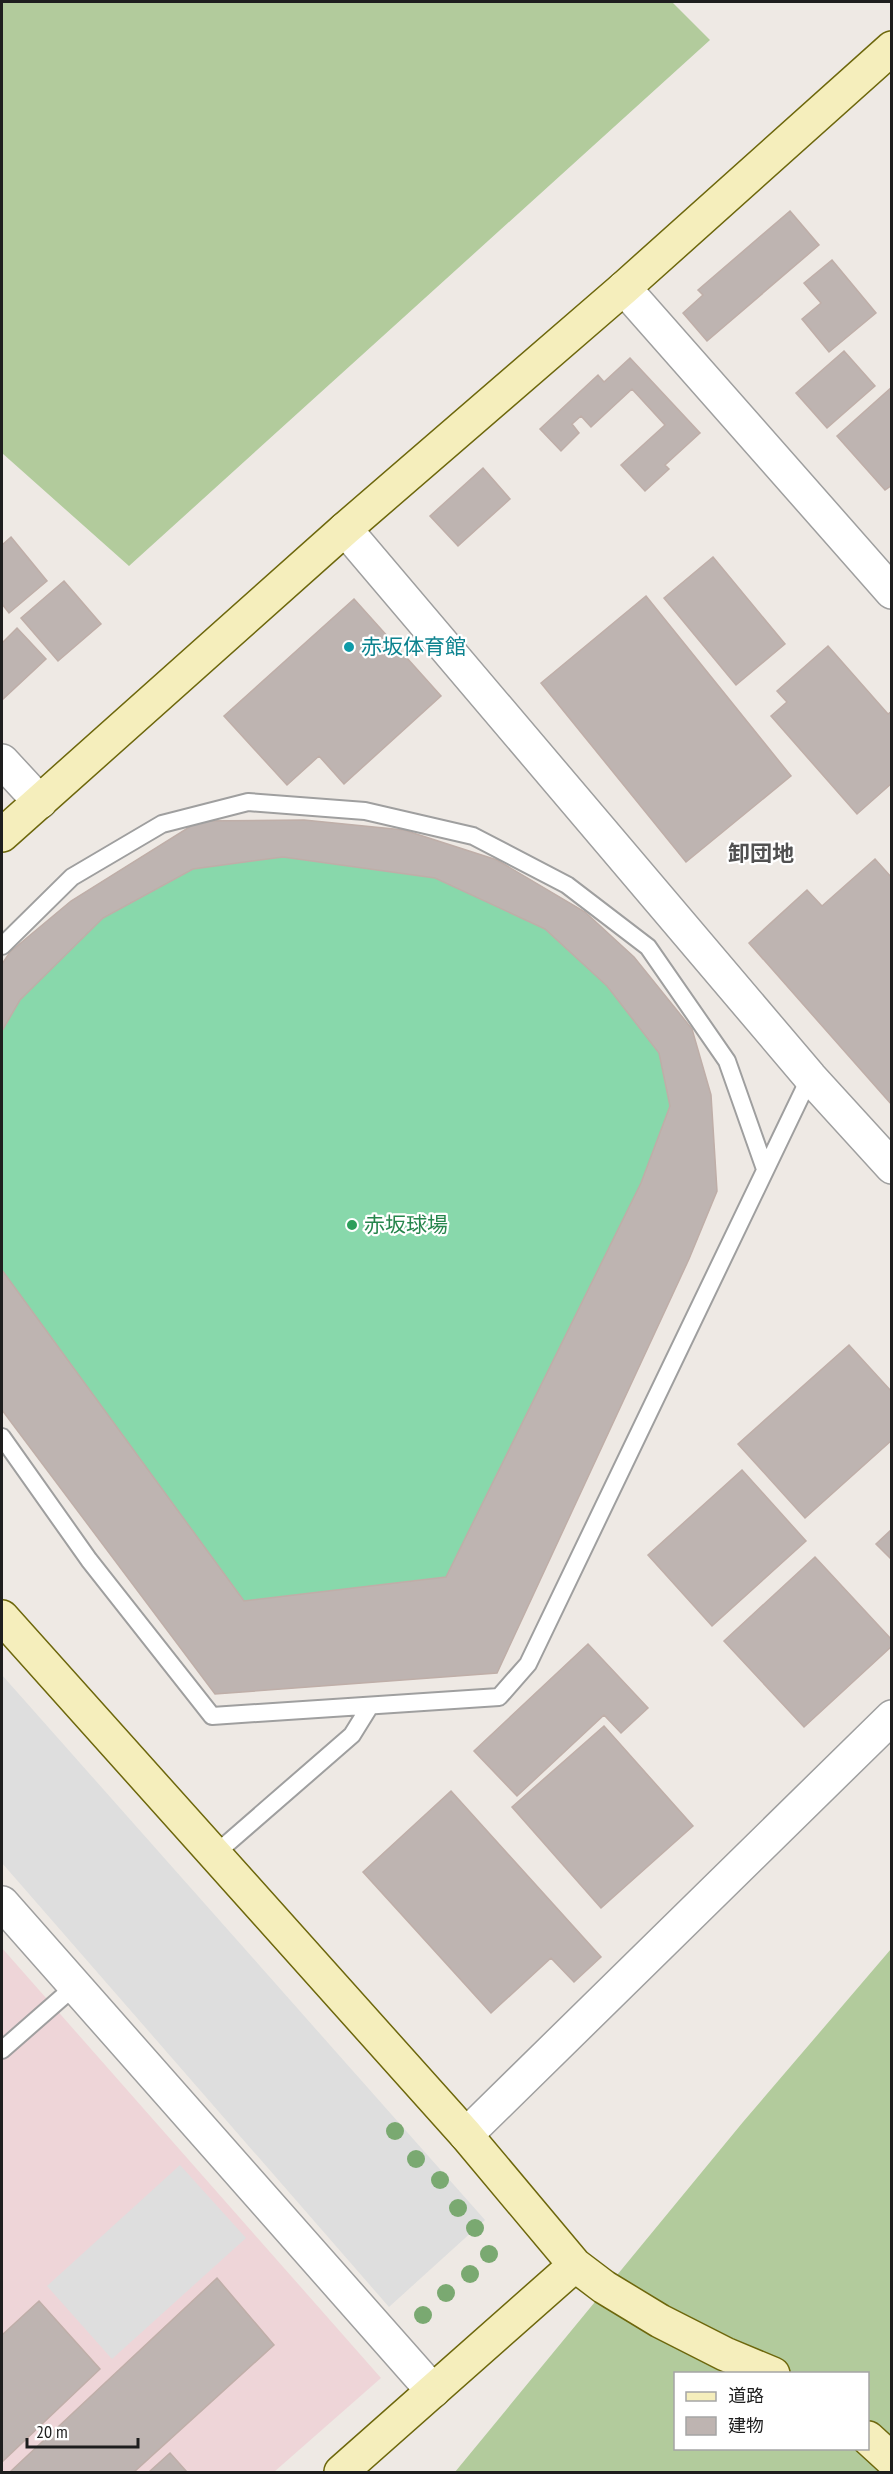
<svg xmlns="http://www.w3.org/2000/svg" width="893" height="2474" font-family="'PT Sans Narrow','Noto Sans JP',sans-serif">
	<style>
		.commercial { fill: #eed5d8 }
		.forest { fill: #b2cb9c; fill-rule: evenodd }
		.pitch { fill: #88d8ab }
		.parking { fill: #dedede }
		.building { fill: #beb4b1; stroke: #bfaea8; stroke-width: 1.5 }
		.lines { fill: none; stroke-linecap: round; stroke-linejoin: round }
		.lane-casing { stroke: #9f9f9f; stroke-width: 20 }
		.street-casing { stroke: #9f9f9f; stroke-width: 36 }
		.secondary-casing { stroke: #6d670c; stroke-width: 36 }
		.lane { stroke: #fff; stroke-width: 16 }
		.street { stroke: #fff; stroke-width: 33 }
		.secondary { stroke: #f5eebc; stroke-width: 33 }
		.tree { fill: #7aa971 }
		.culture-dot { fill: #0f9aa8; stroke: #fff; stroke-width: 2 }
		.leisure-dot { fill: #2e9e5b; stroke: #fff; stroke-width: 2 }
		.labels { text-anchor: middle; stroke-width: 4.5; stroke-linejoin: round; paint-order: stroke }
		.culture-label { font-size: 21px; fill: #0d838f; stroke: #fff; text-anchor: start }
		.leisure-label { font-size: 21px; fill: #27864d; stroke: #fff; text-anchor: start }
		.neighbourhood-label { font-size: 22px; font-weight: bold; fill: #515151; stroke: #fff }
	</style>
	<rect width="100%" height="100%" fill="#eee9e4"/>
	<path class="commercial" d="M2,1948L381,2378L274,2472H2Z"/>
	<path class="forest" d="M2,2H672L710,40L129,566L2,453Z
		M891,1949V2472H455L743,2122ZM676,2374H868V2448H676Z"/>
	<path class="pitch" d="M304,820L404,830L497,860L585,912L634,957L692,1029L717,1191L689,1259L497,1673L215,1694L2,1410V964L10,952L71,901L199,821Z"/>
	<path class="parking" d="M2,1675L485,2220L389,2307L2,1863Z
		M180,2165L246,2238L112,2359L47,2286Z"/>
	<path class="building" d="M790,211L819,245L707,341L683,313L703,295L698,290Z
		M832,260L876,313L829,352L802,319L821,303L804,283Z
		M844,351L875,386L827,428L796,393Z
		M630,358L700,433L665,465L669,469L645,491L621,465L665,425L632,389L591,427L581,416L572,424L579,433L561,451L540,429L598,375L604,382Z
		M892,387V485L885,490L837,436Z
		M483,468L510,499L458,546L430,516Z
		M11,537L47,581L9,613L2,604V545Z
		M713,557L785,644L736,685L664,598Z
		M64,581L101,624L58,661L21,618Z
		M646,596L791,776L686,862L541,683Z
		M354,599L441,696L344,784L319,756L287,785L224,716Z
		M17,628L46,659L2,700V643Z
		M828,646L888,714L892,711V783L857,814L771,716L787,702L777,691Z
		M304,820L404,830L497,860L585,912L634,957L692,1029L711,1095L717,1191L689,1259L497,1673L215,1694L2,1410V1270L244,1601L446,1577L641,1183L670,1106L659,1053L607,986L545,929L435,878L283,857L193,869L103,918L20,1000L2,1031V964L10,952L71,901L199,821Z
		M875,859L892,878V1105L749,943L807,890L822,906Z
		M849,1345L892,1392V1440L805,1518L738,1444Z
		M742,1470L806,1541L712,1626L648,1555Z
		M892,1529V1560L876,1544Z
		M815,1557L892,1640V1646L804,1727L724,1641Z
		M588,1644L648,1708L621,1733L604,1715L517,1796L474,1751Z
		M604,1726L693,1826L601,1908L512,1807Z
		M451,1791L601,1957L574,1982L551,1958L491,2013L363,1872Z
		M217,2278L274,2345L134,2472H10Z
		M39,2301L100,2369L2,2462V2335Z
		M170,2453L187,2472H149Z"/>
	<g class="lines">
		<defs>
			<path id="lane" d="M2,946L72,877L162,824L248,802L365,811L473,836L567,885L648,947L727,1061L765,1169
				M2,1437L89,1560L212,1716L499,1697L528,1664L810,1077
				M214,1855L352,1735L370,1706
				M2,2050L75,1986"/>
			<path id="street" d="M624,288L892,592
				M345,529L810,1077L892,1167
				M2,761L40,802
				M2,1903L433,2391
				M466,2135L892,1717"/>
			<path id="secondary" d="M2,835L345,529L624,288L892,48
				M2,1617L466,2135L575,2265L604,2287L660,2321L725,2354L773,2374
				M868,2438L892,2460
				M341,2472L575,2265"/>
		</defs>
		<use href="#lane" class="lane-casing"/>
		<use href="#street" class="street-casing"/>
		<use href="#secondary" class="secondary-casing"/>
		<use href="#lane" class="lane"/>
		<use href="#street" class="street"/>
		<use href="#secondary" class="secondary"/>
	</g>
	<g class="tree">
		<circle cx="395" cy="2131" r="9"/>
		<circle cx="416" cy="2159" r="9"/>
		<circle cx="440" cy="2180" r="9"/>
		<circle cx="458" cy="2208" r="9"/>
		<circle cx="475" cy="2228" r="9"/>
		<circle cx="489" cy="2254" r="9"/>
		<circle cx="470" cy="2274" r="9"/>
		<circle cx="446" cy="2293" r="9"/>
		<circle cx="423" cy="2315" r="9"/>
	</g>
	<circle class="culture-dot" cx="349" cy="647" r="6"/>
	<circle class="leisure-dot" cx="352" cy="1225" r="6"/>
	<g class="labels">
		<g class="culture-label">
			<text x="361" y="654">赤坂体育館</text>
		</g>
		<g class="leisure-label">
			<text x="364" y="1232">赤坂球場</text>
		</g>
		<g class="neighbourhood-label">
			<text x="761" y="861">卸団地</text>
		</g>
	</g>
	<rect width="893" height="2474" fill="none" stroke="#1e1e1e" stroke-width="6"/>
	<rect x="674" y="2372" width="195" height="78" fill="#ffffff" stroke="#a5a5a5" stroke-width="1.5"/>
	<rect x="686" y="2392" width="30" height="9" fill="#f5eebc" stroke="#a5a5a5" stroke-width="1.5"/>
	<text x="728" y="2402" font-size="18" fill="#1e1e1e">道路</text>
	<rect x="686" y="2417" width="30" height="18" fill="#beb4b1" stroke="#a5a5a5" stroke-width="1.5"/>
	<text x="728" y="2432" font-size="18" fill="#1e1e1e">建物</text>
	<path d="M27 2438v9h111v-9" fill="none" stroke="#1e1e1e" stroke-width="3"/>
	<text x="36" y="2438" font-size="18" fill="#1e1e1e" stroke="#ffffff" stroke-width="4.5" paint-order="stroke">20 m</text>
</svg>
